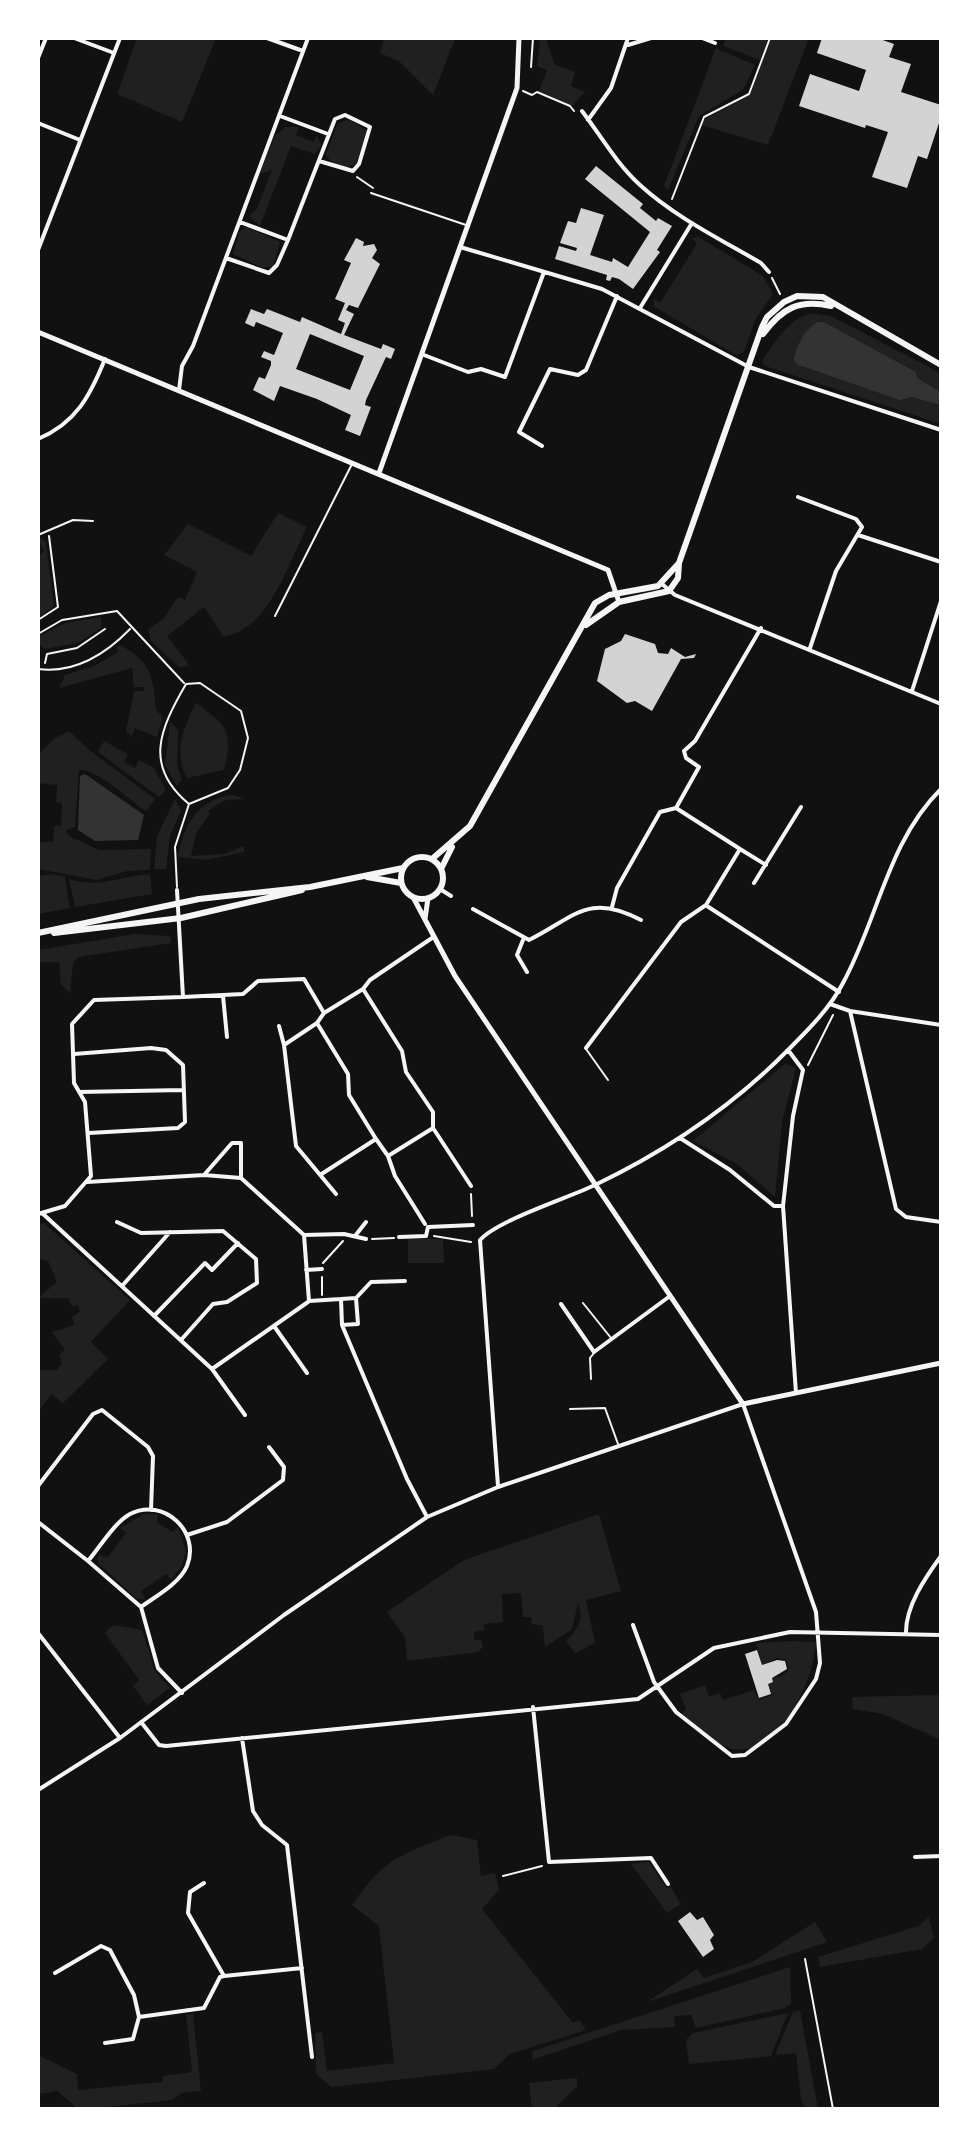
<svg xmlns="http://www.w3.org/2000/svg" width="979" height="2147" font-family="'Sofia Sans Condensed',sans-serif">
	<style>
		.green { fill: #202020 }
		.water { fill: #333 }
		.building { fill: #d3d3d3; fill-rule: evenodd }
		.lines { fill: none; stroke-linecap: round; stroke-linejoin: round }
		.path { stroke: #f5f5f5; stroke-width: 2 }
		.service { stroke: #f5f5f5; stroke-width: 2 }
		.minor { stroke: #f5f5f5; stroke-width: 4 }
		.tertiary { stroke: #f5f5f5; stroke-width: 5 }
		.secondary { stroke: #f5f5f5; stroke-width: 6 }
	</style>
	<rect width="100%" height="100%" fill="#111"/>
	<path class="green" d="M137,38H216L182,122L117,94Z
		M384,38L455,39L433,95L400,62L380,53Z
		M726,38H768V39L760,60L723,46Z
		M771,38H809L768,145L701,125L705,119L750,95Z
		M546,39L555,65L575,72L571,86L585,92L572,106L539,91L547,70L537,66L540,40Z
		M716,48L755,65L743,90L699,116L668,190L664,186Z
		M349,119L367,131L356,164L345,168L332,163L326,155L337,124Z
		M286,127H299L296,135L314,142L317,135L321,145L315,154L291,146L260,226L249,216L257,209L272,170L260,174L275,135Z
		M246,227L280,242L273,266L263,268L233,254L239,232Z
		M697,236L763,276L773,294L755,320L744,352L736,355L653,306L654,299L661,302L697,243L692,239Z
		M811,313L831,316L929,367L941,374V392L917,378L916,372L824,322C800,332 803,344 802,367L900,399C915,396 927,398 941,405V424L765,366L762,361C776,341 787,320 811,313Z
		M278,513L307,527C289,562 268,632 223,636L204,607L167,636L187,662L188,666L179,667L151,641L148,630L164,618L178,597L185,600L197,572L164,555L188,524L251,556Z
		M42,538L46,543L54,606L38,618V557L44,551L38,539Z
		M101,617V628L78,643L45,649L38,643V637L65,623Z
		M120,645C151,662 153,675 156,710L163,717L157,737L135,728L132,735L141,742L126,732L134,691H144V687H134L132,668L59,688L65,675L94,666L118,652L116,647Z
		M196,703C227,726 234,731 224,770L187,778C173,752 184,727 196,703Z
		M170,722L178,730L177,765L182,779L177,786L165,765Z
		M69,731L88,749L155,799L146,811C129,800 98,769 79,770L75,827L66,830L69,836L99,850L151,849L150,870L127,871L96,880L38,869V842H53L54,826H61L62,803L56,802L57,785L38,783V750L41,752L54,739Z
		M104,741L128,754L124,762L135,768L139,760L153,767L166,790L159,797L98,752Z
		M233,795L245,799L225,800L208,811L210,814L196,833L191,856L224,854L244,846V852L206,860L178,857C183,825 199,798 233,795Z
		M175,799L181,811L170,835L166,869H154L157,836Z
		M51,874L65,877L70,908L38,914V876Z
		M150,874L152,894L75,907L69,879C99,889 121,876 150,874Z
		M135,934L170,936L171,943L78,957L73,964L70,993L61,984L59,962H38V950Z
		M785,1064L796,1068L782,1122L775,1197L737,1164L693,1141Z
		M44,1223L130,1300L91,1342L108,1359L63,1403L51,1394L38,1412V1370H57L62,1363L59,1355L65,1350L52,1332L74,1325L72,1317L80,1311L78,1305L72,1306L68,1298H38L57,1282L48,1261L38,1259V1224Z
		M408,1239H443L444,1263H408Z
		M144,1514H158L157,1522L172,1532L178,1527L186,1551L182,1566L171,1580L166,1574L141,1591L145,1599H137L99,1564L97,1558L100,1554L107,1558L126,1533L120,1528Z
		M599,1514L621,1591L586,1600L595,1643L575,1653L566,1641C577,1630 585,1619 578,1604L572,1629L545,1647L543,1626L532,1624L531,1617H523L521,1593L502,1594L503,1622L484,1624V1630L474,1632V1640H481L483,1647L478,1652L407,1661L405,1637L387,1612L464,1560Z
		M113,1625L142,1630L155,1671L170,1688L147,1705L133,1686L139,1680L105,1633Z
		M795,1641L816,1642C814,1680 780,1757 733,1749C714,1745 696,1726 681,1715L686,1709L680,1694L705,1685L709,1697L720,1693L723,1700L754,1690L759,1700L772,1695L768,1684L773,1682L772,1678L782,1676L789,1669L786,1660L777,1658L762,1665L756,1643Z
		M941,1695V1740L883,1714L853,1709L852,1697Z
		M450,1835L477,1840L481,1876L495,1873L499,1890L482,1909L573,2023L579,2020L586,2030L510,2054L494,2069L331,2087L316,2074L315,2033L322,2032L327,2071L394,2063L379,1926L352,1905C386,1857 397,1857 450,1835Z
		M649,1862L667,1889L671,1887L681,1904L667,1913L631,1864Z
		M929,1917L934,1938L922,1949L820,1967L818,1957L918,1926Z
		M815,1922L827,1942L647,2002L697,1969L704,1978L752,1962Z
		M790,1967L791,2003L785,2008L696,2028L691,2015L674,2016L675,2027L621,2030L532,2060L533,2051Z
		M800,2010L818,2109H806L801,2099L796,2053L775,2055L793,2012Z
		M788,2013L771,2056L689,2064L686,2040L693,2033Z
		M193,2014L201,2091L182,2093L172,2100L89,2109H78L57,2091L38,2094V2055L77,2074L78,2090L163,2082V2076L192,2072L186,2015Z
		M577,2078V2086L554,2109H532L529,2083Z"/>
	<path class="water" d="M817,322H824L916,372L917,378L941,392V405L912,397L900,400L798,365L794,360C796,345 805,330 817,322Z
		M85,774L144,815L138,840L95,841L78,830L80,776Z"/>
	<path class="building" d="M822,38H877L894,44L889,57L911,64L901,92L941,105V117L927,159L918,156L907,188L872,177L888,132L866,125L865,128L799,106L810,74L859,91L866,70L817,53Z
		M596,166L643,204L640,208L656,221L658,218L672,226L657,250L660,252L633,289L619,279L612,277L610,281L606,280L607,275L555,259L559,246L576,251L577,248L560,243L568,221L576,223L581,208L604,215L590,255L612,262L613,258L628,267L650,232L585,179Z
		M356,238L364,242L363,246L374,244L377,250L372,258L380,264L358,308L349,305L346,310L354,314L344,335L381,349L383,344L395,349L391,359L386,357L366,400L365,405L371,407L360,436L345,430L351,415L317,399L280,386L274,401L253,390L259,377L265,379L271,365V361L261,357L264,351L274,355L283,333L256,322L254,327L245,323L251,309L264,314L267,309L300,322L302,317L341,334L345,323L338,320L345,303L335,299L351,263L344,260ZM310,334L364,356L350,390L296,369Z
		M625,634L655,644L658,653L668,654L671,648L685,657L696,654L694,658L681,659L652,711L635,701L627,703L597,681L605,649L621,641Z
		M757,1650L762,1665L777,1660L785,1661L787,1669L772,1678L773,1682L768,1684L771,1694L759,1698L745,1654Z
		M690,1912L697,1920L703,1917L714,1935L710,1940L714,1949L703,1957L678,1921Z"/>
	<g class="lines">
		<path class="path" d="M531,67L533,38
			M523,91L532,95L537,92L570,106L574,111
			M357,177L373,188
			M672,199L704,117L749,94L770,38
			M772,278L780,294
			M38,620L58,607L49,536
			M45,663L47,654L77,648L105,629
			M808,1065L833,1015
			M471,1194L472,1216
			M434,1236L471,1242
			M372,1239L394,1238
			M323,1263L343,1241
			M322,1277V1295
			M503,1876L542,1866
			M805,1959L833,2109"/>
		<path class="service" d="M371,193L466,225
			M38,535L73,520L93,521
			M275,616L352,464
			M38,634L62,620L117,611L184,683
			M38,669C74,674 106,654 130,629
			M177,887L175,847L189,804L228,788L240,770L248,738L241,711L200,683L186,684C160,729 143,766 189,804
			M586,1049L608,1080
			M583,1303L611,1338
			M591,1379L590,1358L594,1353
			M570,1409L605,1408L618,1444"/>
		<path class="minor" d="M74,38L114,53
			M267,38L303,51
			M702,38L715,43
			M628,45L651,38
			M38,58L46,38
			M582,111C601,136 616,163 640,185C675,217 720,239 761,263L769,272
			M280,116L328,134
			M588,120L611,88L628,38
			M38,123L80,140
			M288,240L335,119L345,115L370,127L359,164L353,171L319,161
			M460,247L602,289L749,367L941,430
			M38,250L120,38
			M226,258L269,273L277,265L288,240L240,222
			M640,308L692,223
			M424,355L468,372L481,369L505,377L544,272
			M179,390L182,366L193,346L308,38
			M38,439C76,423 90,396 105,359
			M542,446L519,432L550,369L578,375L586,370L617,296
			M798,497L856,519L862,527L836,571L810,648
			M858,535L941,562
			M662,584L675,595L941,704
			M912,691L941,601
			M676,808L699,767L686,758L684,751L695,741L761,628
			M740,849L766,865
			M754,883L801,807
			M440,889L451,896
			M707,906L839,992
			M473,909L529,940C575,917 588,892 641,920
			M523,940L517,955L527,972
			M363,989L370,980L432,938
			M223,996L227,1037
			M183,997L243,994L258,981L304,979L324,1013L363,989L402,1051L406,1072L433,1112V1128L471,1186
			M830,1004L850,1011L941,1025
			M850,1011L896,1209L906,1217L941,1222
			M324,1013L317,1023L284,1045L296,1146L336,1194
			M317,1023L348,1074L349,1095L376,1139
			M279,1026L284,1045
			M586,1048L681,922L706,905L740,849L676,808L660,812L617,888L612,907
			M74,1054L151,1048L166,1050L183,1065L185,1122L178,1128L89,1133
			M79,1092L183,1090
			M680,1138L730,1170L774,1206H783L793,1116L803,1070L788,1050
			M388,1156L395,1176L425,1224
			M204,1175L241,1178
			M320,1175L376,1139L388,1156L433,1128
			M87,1182L204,1175L232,1143H241V1178L304,1235
			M783,1206L796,1393
			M42,1213L212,1369L245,1415
			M38,1214L65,1206L91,1176L85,1102L74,1083L72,1024L94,1000L183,997L177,890
			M117,1222L141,1233L223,1231L256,1259L257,1283L227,1302L213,1304L181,1340
			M355,1236L366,1222
			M399,1237L426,1236L428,1227L473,1225
			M306,1270L322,1269
			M122,1286L170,1232
			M341,1299L356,1298L371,1282L405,1281
			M309,1301L341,1299L342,1325L407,1479L427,1517
			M309,1301L304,1235L344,1234L366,1239
			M561,1304L594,1352L670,1296
			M154,1316L205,1263L212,1270L238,1243
			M342,1325L358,1324L356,1298
			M274,1326L307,1373
			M212,1369L308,1302
			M38,1486L93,1414L102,1410L148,1447L153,1456L151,1510
			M498,1486L480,1240C498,1220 568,1198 595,1185C666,1151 734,1105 789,1049C809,1029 830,1008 843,983C878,919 888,841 941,789
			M38,1522L88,1561
			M187,1535L227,1522L283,1480L284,1467L269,1447
			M141,1607C156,1596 179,1584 187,1566C201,1531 163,1497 130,1514C114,1523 100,1547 88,1561L141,1607L158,1668L182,1693
			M38,1633L120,1738
			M906,1634C905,1607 925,1578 941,1556
			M533,1707L549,1862L651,1858L668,1884
			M141,1722L159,1745L166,1746L638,1699L714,1648L790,1632L941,1635
			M242,1738L253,1811L262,1825L287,1845L312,2057
			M38,1790L120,1738L284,1615L427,1517L498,1487L743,1404L816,1612L820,1663L816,1679L786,1724L745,1755L732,1756L676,1712L654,1682L633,1625
			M915,1857L941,1856
			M204,1883L190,1892L188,1913L224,1976L302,1968
			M55,1973L101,1946L110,1950L134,1995L139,2017L204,2008L220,1977L224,1976
			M105,2043L133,2039L139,2017"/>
		<path class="tertiary" d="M38,332L608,570L619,602
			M379,473L517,88L519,38
			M413,897L455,976L743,1404L941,1363
			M425,919L428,898"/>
		<path class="secondary" d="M763,334C782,308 799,299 831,306
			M586,625L619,602L669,591L678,578L679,563
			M401 878a21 21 0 1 1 42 0a21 21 0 1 1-42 0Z
			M432,859L470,826L595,603L609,595L658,586L679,563L762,327L767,317L784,302L797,296L823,297L941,365
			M441,869L452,847
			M367,877L401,883
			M38,933L199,899L310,887L403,868
			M54,933L181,918L302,890"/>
	</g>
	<rect width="979" height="2147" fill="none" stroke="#ffffff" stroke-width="80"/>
</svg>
